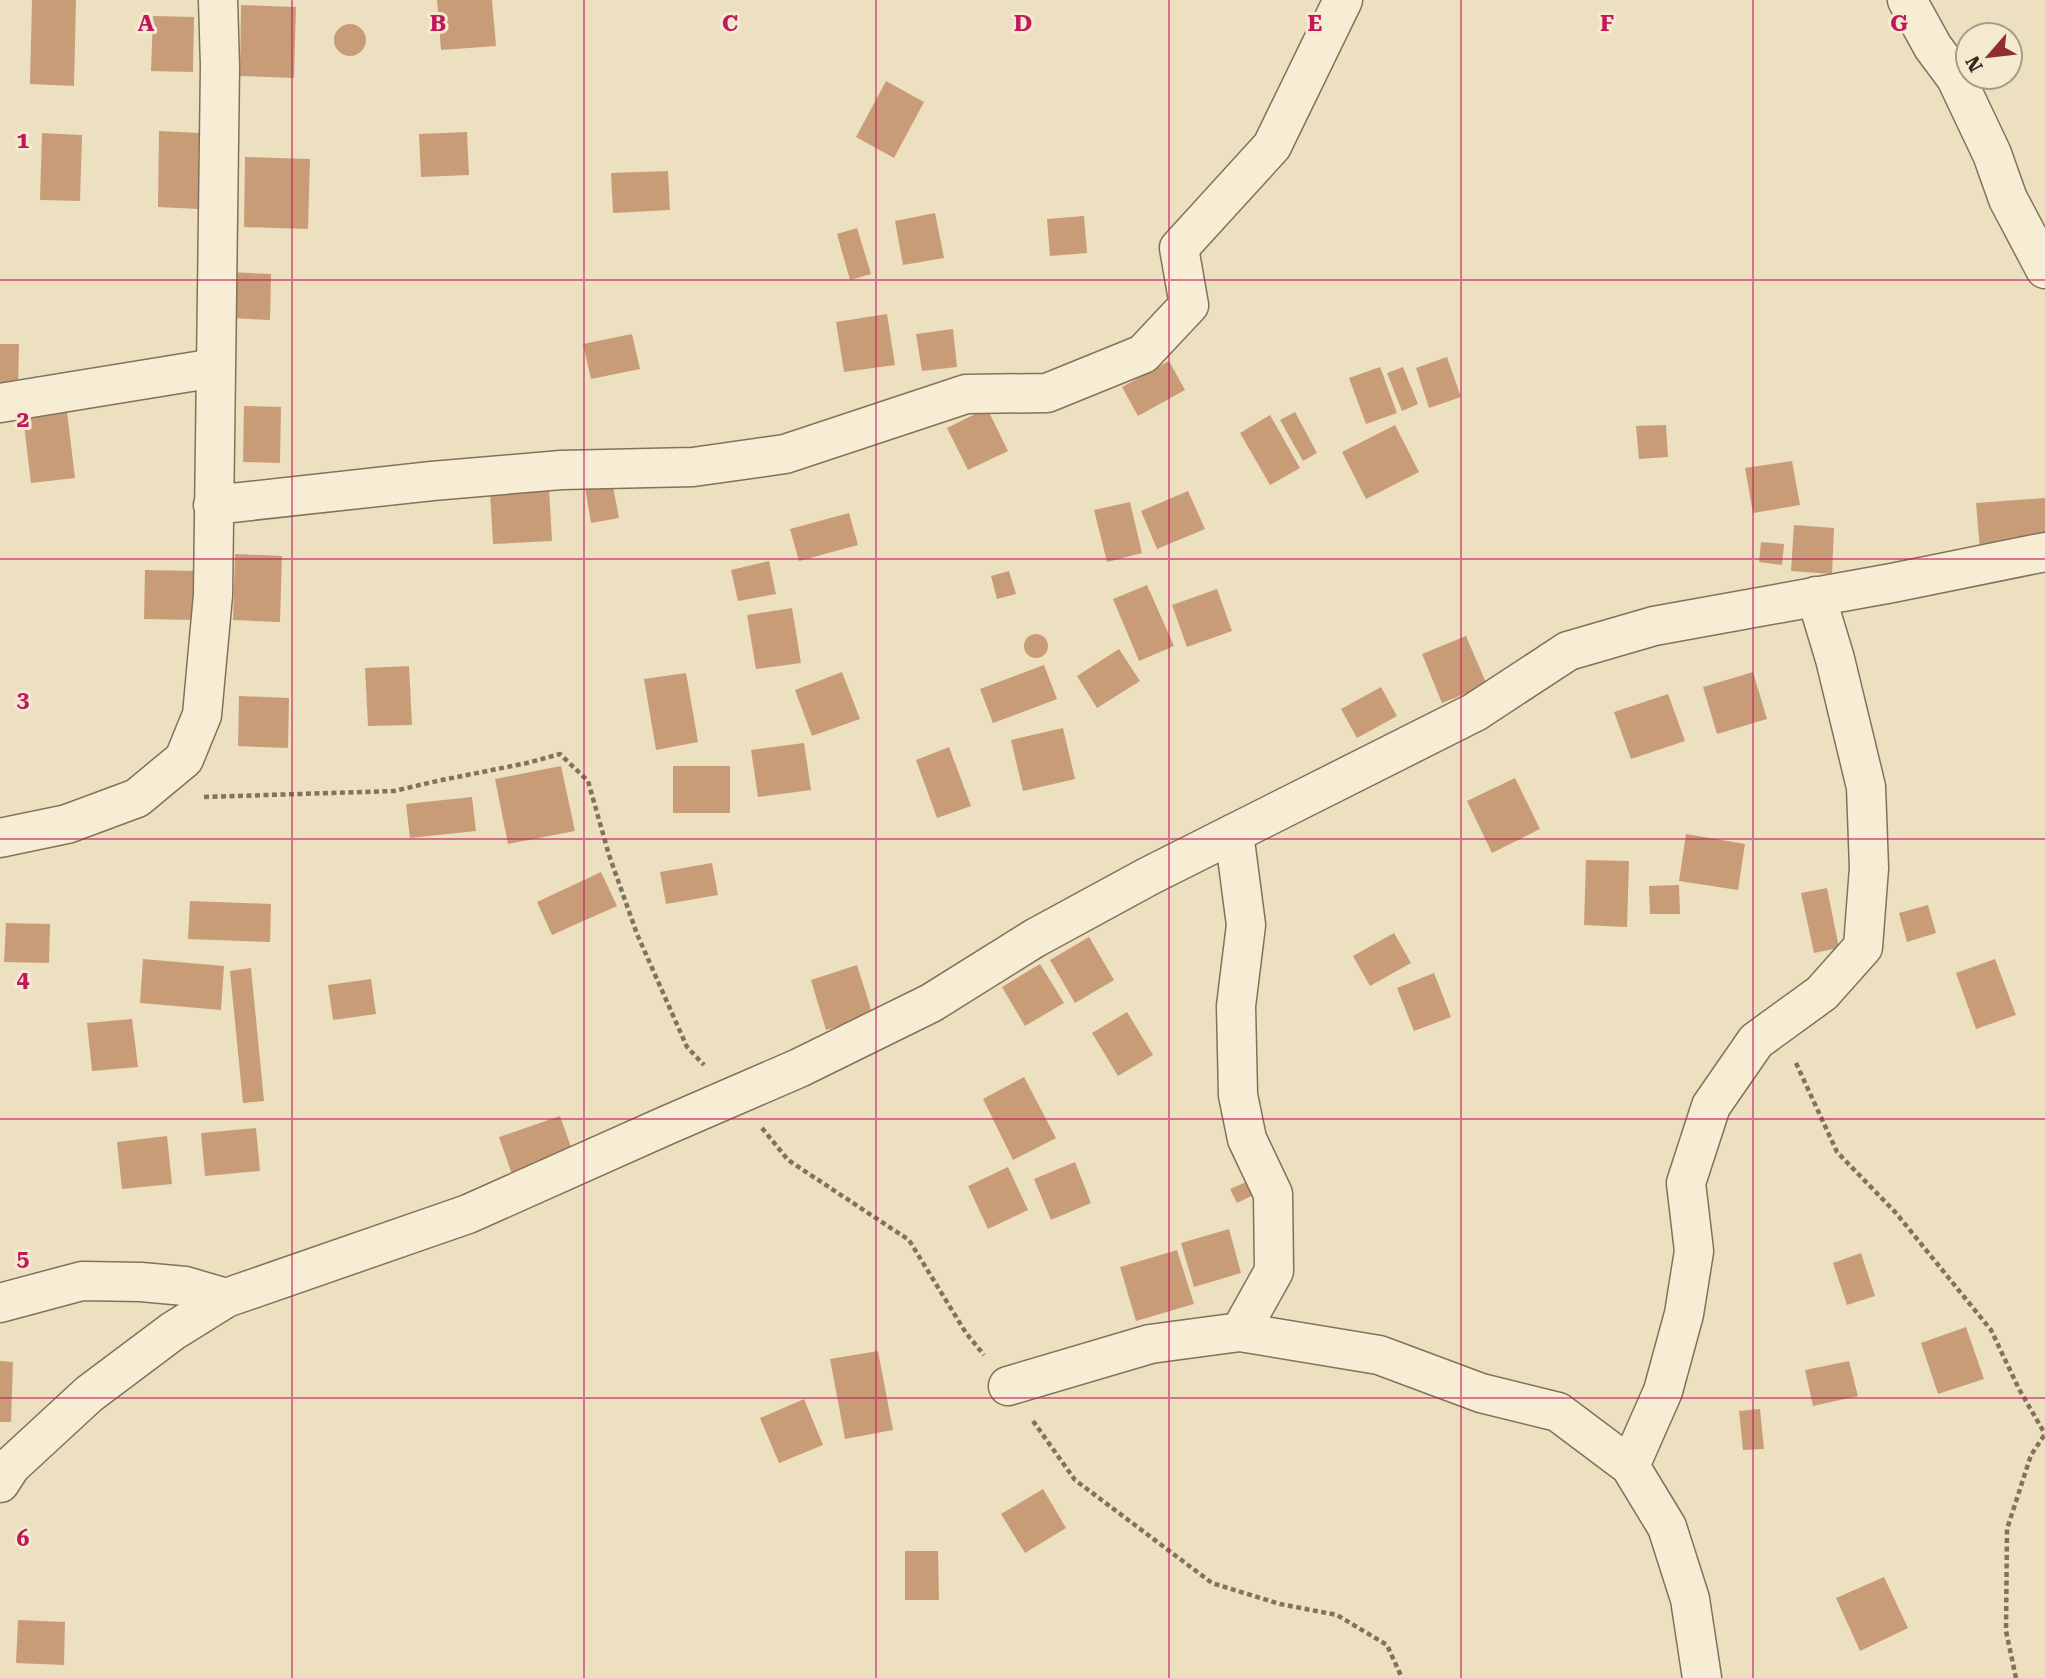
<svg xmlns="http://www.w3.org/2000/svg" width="2045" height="1678" font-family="'Roboto Serif',serif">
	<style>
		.building { fill: #c99c78 }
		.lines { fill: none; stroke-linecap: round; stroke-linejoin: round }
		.minor-casing { stroke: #847159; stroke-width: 41 }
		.path { stroke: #847159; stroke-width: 4.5; stroke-dasharray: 5 3.5; stroke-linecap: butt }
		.minor { stroke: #f7edd4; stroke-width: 38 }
		.grid { fill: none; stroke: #c2185b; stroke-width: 2; stroke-opacity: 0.55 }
		.grid-label { font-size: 23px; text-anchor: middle; font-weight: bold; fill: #c2185b; stroke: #f4ead0; stroke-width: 6; stroke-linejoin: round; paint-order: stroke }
	</style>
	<rect width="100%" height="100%" fill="#ece0c1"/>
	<path class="building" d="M32,0H76L74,86L30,84Z
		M437,0H492L496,46L441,50Z
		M241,5L296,7L294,78L240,76Z
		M153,16L194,17L193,72L151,71Z
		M334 40a16 16 0 1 1 32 0a16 16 0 1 1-32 0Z
		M886,81L924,102L894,158L856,137Z
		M159,131L199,133L198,209L158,207Z
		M467,132L469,175L421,177L419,134Z
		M42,133L82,135L80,201L40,200Z
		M245,157L310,159L308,229L244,227Z
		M668,171L670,210L613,213L611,173Z
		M935,213L944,258L903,265L895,221Z
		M1084,216L1087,253L1050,256L1047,219Z
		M857,228L871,274L850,280L837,234Z
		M228,272L271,274L270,320L227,318Z
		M887,314L895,365L844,372L836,322Z
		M953,329L957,367L922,371L916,334Z
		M632,334L640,369L591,379L583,344Z
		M0,344H19L18,389L0,388Z
		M1447,357L1461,397L1429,408L1416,368Z
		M1169,361L1185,390L1138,416L1122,387Z
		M1380,367L1397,413L1366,424L1349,378Z
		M1403,367L1418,404L1402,411L1387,373Z
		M244,406L281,407L280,463L243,462Z
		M987,408L1008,451L968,470L947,428Z
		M67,412L75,478L31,483L23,417Z
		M1295,412L1317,453L1303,461L1280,420Z
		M1270,415L1300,468L1270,485L1240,433Z
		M1395,425L1419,472L1366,499L1342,452Z
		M1666,425L1668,457L1639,459L1636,426Z
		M1792,461L1800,505L1753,513L1745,468Z
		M612,481L619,518L591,523L585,487Z
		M549,487L552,541L493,544L490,491Z
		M1188,491L1205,529L1157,549L1141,511Z
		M2045,498V545L1980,550L1976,503Z
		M1130,502L1142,553L1107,562L1094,510Z
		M849,513L858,545L799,561L790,529Z
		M1794,525L1834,528L1832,574L1791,571Z
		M1761,542L1784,544L1782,565L1759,562Z
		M235,554L282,556L280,622L233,620Z
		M769,561L776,594L738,601L731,570Z
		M145,570L196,571L195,620L144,619Z
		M1009,571L1016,594L997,599L991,576Z
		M1147,585L1174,646L1139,661L1113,599Z
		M1217,589L1232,631L1187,647L1172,605Z
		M792,608L801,663L756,669L747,615Z
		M1024 646a12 12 0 1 1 24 0a12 12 0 1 1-24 0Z
		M1466,636L1487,685L1442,703L1422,654Z
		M1119,649L1140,681L1097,708L1077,676Z
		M1044,665L1057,699L993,723L980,689Z
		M409,666L412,725L368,726L365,668Z
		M842,672L860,719L812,736L795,690Z
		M1753,672L1767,719L1717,734L1703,687Z
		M686,673L698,742L656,750L644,679Z
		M1381,687L1397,716L1357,738L1341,709Z
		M1668,694L1685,741L1631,759L1614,712Z
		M239,696L289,698L288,748L238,746Z
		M1063,728L1075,779L1023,791L1011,740Z
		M804,743L811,790L758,797L751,750Z
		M949,747L971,806L937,818L916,760Z
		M561,766L575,831L508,844L495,779Z
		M673,766H730V813H673Z
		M1515,778L1540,829L1492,853L1467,801Z
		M472,797L476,831L410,838L406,804Z
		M1686,834L1745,844L1738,890L1679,881Z
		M1586,860L1629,861L1627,927L1584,925Z
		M712,863L718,895L666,904L660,872Z
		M601,872L617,906L552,935L537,902Z
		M1679,885L1680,914H1650L1649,886Z
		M1827,888L1839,948L1814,953L1801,893Z
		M190,901L271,904L270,942L188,939Z
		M1928,905L1936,933L1907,942L1899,913Z
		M6,923L50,924L49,963L4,962Z
		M1394,933L1411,963L1370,986L1353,956Z
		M1089,937L1114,980L1075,1003L1050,960Z
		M143,959L224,966L221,1010L140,1003Z
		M1995,959L2016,1015L1976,1029L1956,973Z
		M1040,964L1064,1003L1025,1026L1002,987Z
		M857,965L873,1016L826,1030L811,980Z
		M251,968L264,1101L243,1103L230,971Z
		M1434,973L1451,1017L1414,1031L1397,988Z
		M371,979L376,1014L333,1020L328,985Z
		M1127,1012L1153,1055L1118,1076L1092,1033Z
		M132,1019L138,1067L92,1071L87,1023Z
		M1024,1077L1056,1138L1013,1160L983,1099Z
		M560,1116L575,1158L514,1180L499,1137Z
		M256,1128L260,1171L205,1176L201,1133Z
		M167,1136L172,1184L122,1189L117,1142Z
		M1075,1162L1091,1203L1051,1220L1034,1179Z
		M1008,1167L1028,1210L988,1229L968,1186Z
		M1251,1180L1258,1193L1237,1203L1230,1189Z
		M1229,1229L1241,1273L1194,1287L1181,1243Z
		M1177,1250L1194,1304L1136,1321L1120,1267Z
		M1861,1253L1875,1296L1847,1305L1833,1263Z
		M1966,1327L1984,1379L1938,1394L1921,1343Z
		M878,1351L893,1430L845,1439L830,1359Z
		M0,1361L13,1362L11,1422H0Z
		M1849,1361L1858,1396L1813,1406L1805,1370Z
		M804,1399L823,1445L779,1463L760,1418Z
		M1760,1409L1764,1449L1743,1450L1739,1411Z
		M1043,1489L1066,1528L1025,1553L1001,1514Z
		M905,1551H938L939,1600H905Z
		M1884,1577L1908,1628L1860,1651L1836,1598Z
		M18,1620L65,1622L64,1665L16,1663Z"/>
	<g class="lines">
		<defs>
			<path id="minor" d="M1907,0L1933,47L1956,78L1992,154L2008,199L2045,269
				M0,403L215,368
				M213,505L432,481L561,470L693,467L785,454L966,394L1047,393L1143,354L1189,305L1179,248L1272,146L1343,0
				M1234,833L1246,925L1236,1006L1238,1095L1247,1139L1273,1194L1274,1271L1240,1332
				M0,838L67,824L137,798L184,759L202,715L213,595L220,66L218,0
				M0,1303L82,1281L141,1282L185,1286L226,1298
				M1008,1386L1150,1344L1240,1332L1379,1355L1481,1393L1558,1412L1630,1466L1667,1527L1690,1599L1702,1678
				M1630,1466L1663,1391L1684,1314L1694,1251L1686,1183L1711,1106L1756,1041L1822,993L1863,947L1869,868L1866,787L1835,659L1816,596
				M0,1483L11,1466L89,1394L173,1331L226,1298L468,1214L665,1126L799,1068L931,1003L1035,938L1149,876L1475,712L1568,651L1654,626L1892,583L2045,552"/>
		</defs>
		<use href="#minor" class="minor-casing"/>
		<path class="path" d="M204,797L394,791L437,781L527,763L560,754L588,781L609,855L637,934L687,1047L704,1065
			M1796,1063L1837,1152L1896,1213L1991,1330L2019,1389L2045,1434
			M762,1128L788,1160L909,1240L966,1333L984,1355
			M1033,1421L1075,1480L1212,1583L1280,1604L1337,1615L1387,1645L1402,1678
			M2016,1678L2006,1631L2007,1529L2031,1455L2045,1434"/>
		<use href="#minor" class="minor"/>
	</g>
	<path class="grid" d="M292,0V1678M584,0V1678M876,0V1678M1169,0V1678M1461,0V1678M1753,0V1678M0,280H2045M0,559H2045M0,839H2045M0,1119H2045M0,1398H2045"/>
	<g class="grid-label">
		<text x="146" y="31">A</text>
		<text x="438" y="31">B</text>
		<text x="730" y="31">C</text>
		<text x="1023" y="31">D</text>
		<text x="1315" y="31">E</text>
		<text x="1607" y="31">F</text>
		<text x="1899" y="31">G</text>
		<text x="23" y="148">1</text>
		<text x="23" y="427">2</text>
		<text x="23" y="707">3</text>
		<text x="23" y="987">4</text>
		<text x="23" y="1266">5</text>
		<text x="23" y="1546">6</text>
	</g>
	<g transform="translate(1989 56) rotate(242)"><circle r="33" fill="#f4ead0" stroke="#a89d88" stroke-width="2"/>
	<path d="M0-5L12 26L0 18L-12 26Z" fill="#912e2c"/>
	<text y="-10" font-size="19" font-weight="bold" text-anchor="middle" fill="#35291d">N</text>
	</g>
</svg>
